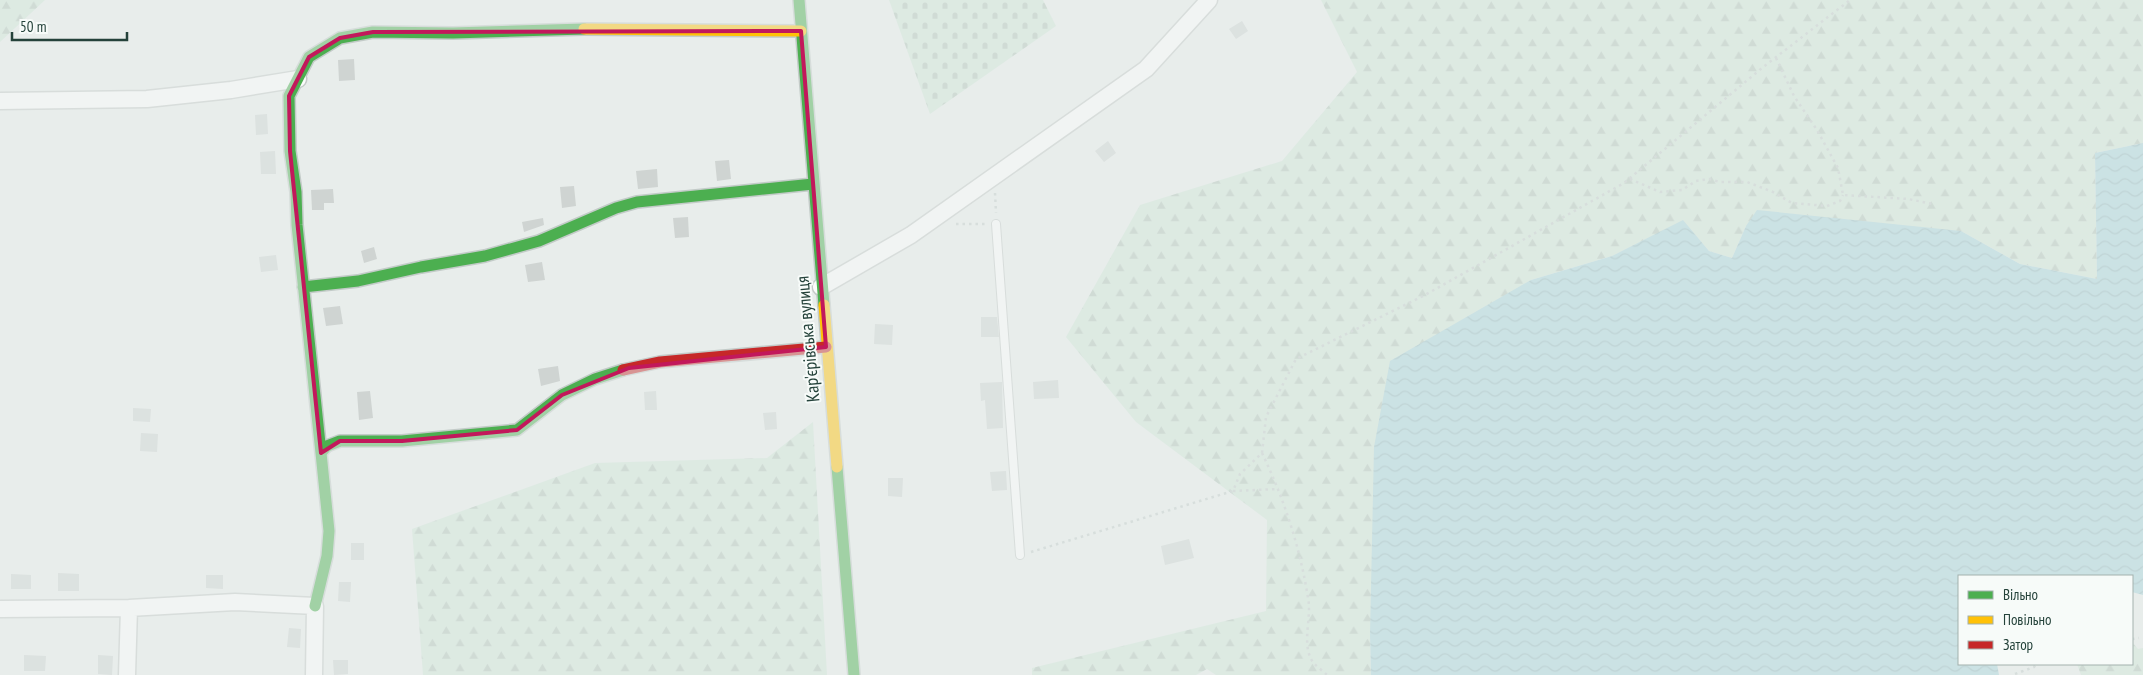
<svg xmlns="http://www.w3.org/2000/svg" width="2143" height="675" font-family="'PT Sans Narrow',sans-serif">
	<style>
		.forest { fill: url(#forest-firs) }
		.cemetery { fill: url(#cemetery-stones) }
		.water { fill: url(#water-waves) }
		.building { fill: #cfd4d2 }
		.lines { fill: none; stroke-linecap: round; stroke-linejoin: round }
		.lane-casing { stroke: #c5cac8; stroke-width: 10 }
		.street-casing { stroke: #c5cac8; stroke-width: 19 }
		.fast-casing { stroke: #c3cbc8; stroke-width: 14 }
		.slow-casing { stroke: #c3cbc8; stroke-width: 14 }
		.jam-casing { stroke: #c3cbc8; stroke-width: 14 }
		.path { stroke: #c3ccca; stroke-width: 2.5; stroke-dasharray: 2.5 4; stroke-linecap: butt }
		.lane { stroke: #fcfcfc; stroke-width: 8 }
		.street { stroke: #fcfcfc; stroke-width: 16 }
		.fast { stroke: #4caf50; stroke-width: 11 }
		.slow { stroke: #ffc107; stroke-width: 11 }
		.jam { stroke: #c62828; stroke-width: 11 }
		.marked { fill: none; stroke: #c2185b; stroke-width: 4; stroke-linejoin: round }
		.labels { text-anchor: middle; stroke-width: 4; stroke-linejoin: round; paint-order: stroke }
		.street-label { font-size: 18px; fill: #24423a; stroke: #f7fbf9 }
	</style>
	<defs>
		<pattern id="forest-firs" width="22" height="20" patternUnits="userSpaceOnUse" patternTransform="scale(1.25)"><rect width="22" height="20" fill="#d1e6d8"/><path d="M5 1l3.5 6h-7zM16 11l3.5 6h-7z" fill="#b3c6ba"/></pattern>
		<pattern id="cemetery-stones" width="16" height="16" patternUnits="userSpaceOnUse" patternTransform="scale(1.25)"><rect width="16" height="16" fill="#d1e6d8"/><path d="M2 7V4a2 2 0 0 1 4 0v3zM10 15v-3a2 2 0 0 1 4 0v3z" fill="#b3c6ba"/></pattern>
		<pattern id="water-waves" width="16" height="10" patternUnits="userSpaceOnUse" patternTransform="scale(1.25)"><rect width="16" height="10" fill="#a9d4db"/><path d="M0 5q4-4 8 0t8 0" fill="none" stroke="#91b7bd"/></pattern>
	</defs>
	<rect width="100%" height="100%" fill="#e8edeb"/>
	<path class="forest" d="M0,0H45L0,42Z
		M1321,0H2143V143L2095,153L2097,279L2020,264L1961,231L1746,226L1732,258L1709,251L1683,221L1612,256L1531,280L1370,635L1371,675H1216L1207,669L1196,675H1032V668L1266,611L1267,520L1136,422L1066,337L1140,205L1282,161L1357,72Z
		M813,422L827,675H423L412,529L595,463L767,458Z
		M2132,642L2138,649L2143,648V675H2081L2077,664H2132Z"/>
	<path class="cemetery" d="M889,0H1043L1056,26L930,114Z"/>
	<path class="water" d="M2143,143V595L2132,592V576H1959V664H1997L1999,675H1371L1370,635L1374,447L1390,361L1531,280L1612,256L1683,220L1709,251L1732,258L1746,226L1757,210L1961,231L2020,264L2097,279L2095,153Z"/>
	<path class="building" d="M1242,21L1248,31L1236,39L1229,29Z
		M354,59L355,80L339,81L338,60Z
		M267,114L268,134L256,135L255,115Z
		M1108,141L1116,153L1104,162L1095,151Z
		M275,151L276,174H261L260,152Z
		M729,160L731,179L717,181L715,161Z
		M657,169L658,187L638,189L636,171Z
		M574,186L576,206L562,208L560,187Z
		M333,189L334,203H324V210H312L311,190Z
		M688,217L689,237L675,238L673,218Z
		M543,218L544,225L524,232L522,222Z
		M374,247L377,259L364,263L361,251Z
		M276,255L278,270L261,272L259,257Z
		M542,262L545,280L528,282L525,265Z
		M340,306L343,324L326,326L323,308Z
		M981,317H997L999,337H981Z
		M875,324L893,325L892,345L874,344Z
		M558,366L560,381L541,386L538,369Z
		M1058,380L1059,398L1034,399L1033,382Z
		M1002,382L1003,428L987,429L985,400L981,401L980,383Z
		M370,391L373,418L359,420L357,392Z
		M656,391L657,410H645L644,392Z
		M133,408L151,409L150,422L133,421Z
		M776,412L777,429L765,430L763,413Z
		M141,433L158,434L157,452L140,451Z
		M1006,471L1007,490L992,491L990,472Z
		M888,478H903L902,497L888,496Z
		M1189,539L1194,558L1165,565L1161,546Z
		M351,543H364V560H351Z
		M58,573L79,574V591H58Z
		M11,574L31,575V589H11Z
		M206,575H223V589L206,588Z
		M339,582H351L350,602L338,601Z
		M289,628L301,629L300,648L287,647Z
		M24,655L46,656L45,671H24Z
		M98,655L113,656L112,675L98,674Z
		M333,660H348V674L334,675Z"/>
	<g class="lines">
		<defs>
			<path id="lane" d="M996,224L1020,555"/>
			<path id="street" d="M0,101L147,99L231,90L298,79
				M821,287L911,235L1146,69L1209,0
				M0,609L129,608L235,602L315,606L314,675
				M127,675L129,608"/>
			<path id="fast" d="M799,0L824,305
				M303,287L358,281L421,267L485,256L539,241L616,208L637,202L813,184
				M321,453L297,225L296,192L290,151L289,96L309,57L340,38L373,32L453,33L584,29
				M837,467L854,675
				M315,606L327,556L329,531L321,453L327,446L340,441H402L517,430L562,395L595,379L623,370"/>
			<path id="slow" d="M584,29L801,31
				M824,305L837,467"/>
			<path id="jam" d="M623,370L660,362L826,347"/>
		</defs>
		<use href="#lane" class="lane-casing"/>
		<use href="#street" class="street-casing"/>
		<use href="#fast" class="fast-casing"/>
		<use href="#slow" class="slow-casing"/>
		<use href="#jam" class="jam-casing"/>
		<path class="path" d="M1776,58L1794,96L1817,130L1838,168L1843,195L1908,199L1933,204
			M1630,179L1660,192L1682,190L1696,181L1709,179L1720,182H1747L1773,192L1792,203L1827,206L1840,201L1843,195
			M995,193L996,213
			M956,224H985
			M1262,453C1284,499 1300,547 1308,598C1312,617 1302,640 1311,659C1314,665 1322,670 1327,675
			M1233,491L1279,489
			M1031,552L1233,491L1240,474L1262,453L1266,417L1296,359L1425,295L1624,183L1762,68L1850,0
			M2132,639L2139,638
			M2015,674L2034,667L2036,664"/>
		<use href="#lane" class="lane"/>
		<use href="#street" class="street"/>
		<use href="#fast" class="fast"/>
		<use href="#slow" class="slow"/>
		<use href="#jam" class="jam"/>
	</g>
	<path d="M0 0H2143V675H0ZM801,31L826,347L629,368L562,395L517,430L402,441H340L321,453L290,151L289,96L309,57L340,38L373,32Z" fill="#e8edeb" fill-opacity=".55" fill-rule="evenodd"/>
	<path class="marked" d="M801,31L826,347L629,368L562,395L517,430L402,441H340L321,453L290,151L289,96L309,57L340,38L373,32Z"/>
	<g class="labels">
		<g class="street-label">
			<text transform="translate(808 339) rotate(-95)" y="6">Кар'єрівська вулиця</text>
		</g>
	</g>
	<rect x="1958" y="575" width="175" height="90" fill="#f7fbf9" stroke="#a3b1ad"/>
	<rect x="1968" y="591" width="25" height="8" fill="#4caf50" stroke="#a3b1ad"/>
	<text x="2003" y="600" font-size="15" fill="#24423a">Вільно</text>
	<rect x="1968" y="616" width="25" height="8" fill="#ffc107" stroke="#a3b1ad"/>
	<text x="2003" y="625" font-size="15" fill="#24423a">Повільно</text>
	<rect x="1968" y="641" width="25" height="8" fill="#c62828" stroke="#a3b1ad"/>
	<text x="2003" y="650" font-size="15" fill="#24423a">Затор</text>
	<path d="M12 32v8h115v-8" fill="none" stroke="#24423a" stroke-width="2.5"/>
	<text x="20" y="32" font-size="15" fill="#24423a" stroke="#f7fbf9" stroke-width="4" paint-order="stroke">50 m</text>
</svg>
